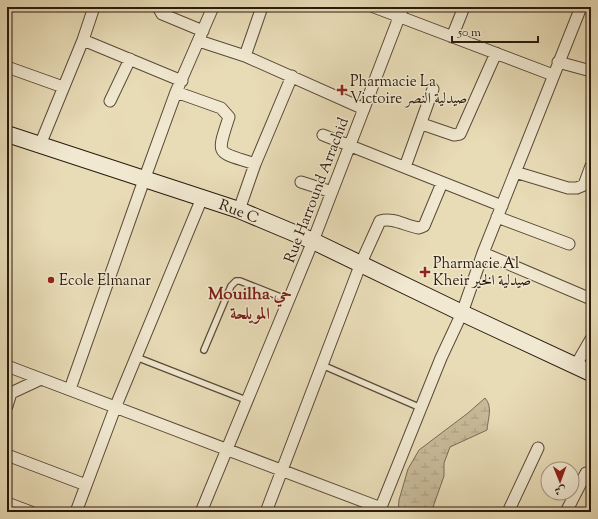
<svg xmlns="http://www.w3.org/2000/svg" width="598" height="519" font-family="'Sorts Mill Goudy',Amiri,serif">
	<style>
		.wetland { fill: url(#wetland-marsh); stroke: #796a54 }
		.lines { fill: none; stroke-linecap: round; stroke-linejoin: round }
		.lane-casing { stroke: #5a4a38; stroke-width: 8 }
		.street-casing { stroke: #5a4a38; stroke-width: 13 }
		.secondary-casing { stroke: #2a1a0e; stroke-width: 18 }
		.lane { stroke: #f0e8d0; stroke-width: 5.5 }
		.street { stroke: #f0e8d0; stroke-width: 11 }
		.secondary { stroke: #f0e8d0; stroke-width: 16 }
		.poi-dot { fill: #8f2418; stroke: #f0e8d0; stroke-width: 1.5 }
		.labels { text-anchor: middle; stroke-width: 3; stroke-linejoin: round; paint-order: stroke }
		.poi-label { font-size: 15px; fill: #2a1a0e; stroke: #f0e8d0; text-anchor: start }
		.street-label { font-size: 15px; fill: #2a1a0e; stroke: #f0e8d0 }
		.quarter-label { font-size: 17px; font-weight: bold; fill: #7a1f14; stroke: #f0e8d0 }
	</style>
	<defs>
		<pattern id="wetland-marsh" width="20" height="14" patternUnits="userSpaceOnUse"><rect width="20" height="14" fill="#c8bb9a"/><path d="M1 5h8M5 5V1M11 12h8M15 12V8" fill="none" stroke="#aca084"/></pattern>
	</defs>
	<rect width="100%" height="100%" fill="#e8dcb7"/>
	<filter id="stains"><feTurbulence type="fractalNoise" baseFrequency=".005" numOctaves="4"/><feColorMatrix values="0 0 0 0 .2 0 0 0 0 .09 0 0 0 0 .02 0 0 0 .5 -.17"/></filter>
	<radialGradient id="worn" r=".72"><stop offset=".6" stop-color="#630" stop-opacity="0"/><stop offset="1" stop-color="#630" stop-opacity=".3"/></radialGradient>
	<path class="wetland" d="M485,398C493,407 488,418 487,430L450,447L444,463V476L432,510L430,512H398L399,500L408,469L419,450L468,413Z"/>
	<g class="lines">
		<defs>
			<path id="lane" d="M204,350L231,286L236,281H240L288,300
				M136,357L246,400
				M322,365L421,408"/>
			<path id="street" d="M158,7L162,14L203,31
				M374,7L553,75
				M452,37L464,7
				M83,40L182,81
				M199,41L245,56L364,109
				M245,56L262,7
				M558,62L591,71
				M7,67L63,87
				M176,92L221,108L229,117C216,157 216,151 255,164
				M110,101L130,59
				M422,124L454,135L460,134L496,53
				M323,135L502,206
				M40,145L83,40L94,7
				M405,167L433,89
				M515,172L568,188H577L584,185L591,166
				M301,182L332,192
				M239,210L255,164L292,76
				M497,217L569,244
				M483,253L591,299
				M576,365L591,339
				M7,366L381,508
				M70,389L144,180L176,92L213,7
				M7,392L11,393L41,379
				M7,406L11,393
				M7,455L86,485
				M7,503L31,512
				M76,512L115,408L202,198
				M201,512L313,241L403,7
				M266,512L361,263L380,221C394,217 405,226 419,228L424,226L442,183
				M379,512L441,358L462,313L483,253L581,7
				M508,512L538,448
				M566,512L586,473"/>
			<path id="secondary" d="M7,134L239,210L313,241L462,313L591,373"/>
		</defs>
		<use href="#lane" class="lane-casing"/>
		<use href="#street" class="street-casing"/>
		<use href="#secondary" class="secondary-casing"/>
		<use href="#lane" class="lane"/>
		<use href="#street" class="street"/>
		<use href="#secondary" class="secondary"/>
	</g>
	<g class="poi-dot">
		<path d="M340 84h4v4h4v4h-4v4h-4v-4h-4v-4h4z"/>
		<path d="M423 266h4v4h4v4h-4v4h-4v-4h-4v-4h4z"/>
		<circle cx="51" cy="280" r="4"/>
	</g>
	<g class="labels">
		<g class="poi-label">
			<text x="350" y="86">Pharmacie La<tspan x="350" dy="17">Victoire صيدلية النصر</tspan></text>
			<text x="433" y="268">Pharmacie Al<tspan x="433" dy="17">Kheir صيدلية الخير</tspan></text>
			<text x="59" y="285">Ecole Elmanar</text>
		</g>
		<g class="street-label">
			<text transform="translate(316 190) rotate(-69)" y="5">Rue Harround Arrachid</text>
			<text transform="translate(239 211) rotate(21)" y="5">Rue C</text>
		</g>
		<g class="quarter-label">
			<text x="250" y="299">Mouilha حي<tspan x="250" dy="20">المويلحة</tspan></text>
		</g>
	</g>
	<rect width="598" height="519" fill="none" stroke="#e8dcb7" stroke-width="24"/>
	<rect x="8" y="8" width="582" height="503" fill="none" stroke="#2a1a0e" stroke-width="2"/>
	<rect x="12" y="12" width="574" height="495" fill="none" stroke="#2a1a0e"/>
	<g transform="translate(560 481) rotate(179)"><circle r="19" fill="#f0e8d0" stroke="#a19682"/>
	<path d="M0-3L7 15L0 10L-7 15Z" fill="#8f2418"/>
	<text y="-6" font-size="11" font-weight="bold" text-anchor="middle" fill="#2a1a0e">ش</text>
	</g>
	<path d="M452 36v6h86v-6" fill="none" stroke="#2a1a0e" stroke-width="2"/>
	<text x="458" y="36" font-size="12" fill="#2a1a0e" stroke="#f0e8d0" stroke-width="3" paint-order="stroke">50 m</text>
	<rect width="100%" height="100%" filter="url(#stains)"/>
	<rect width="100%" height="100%" fill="url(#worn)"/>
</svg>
